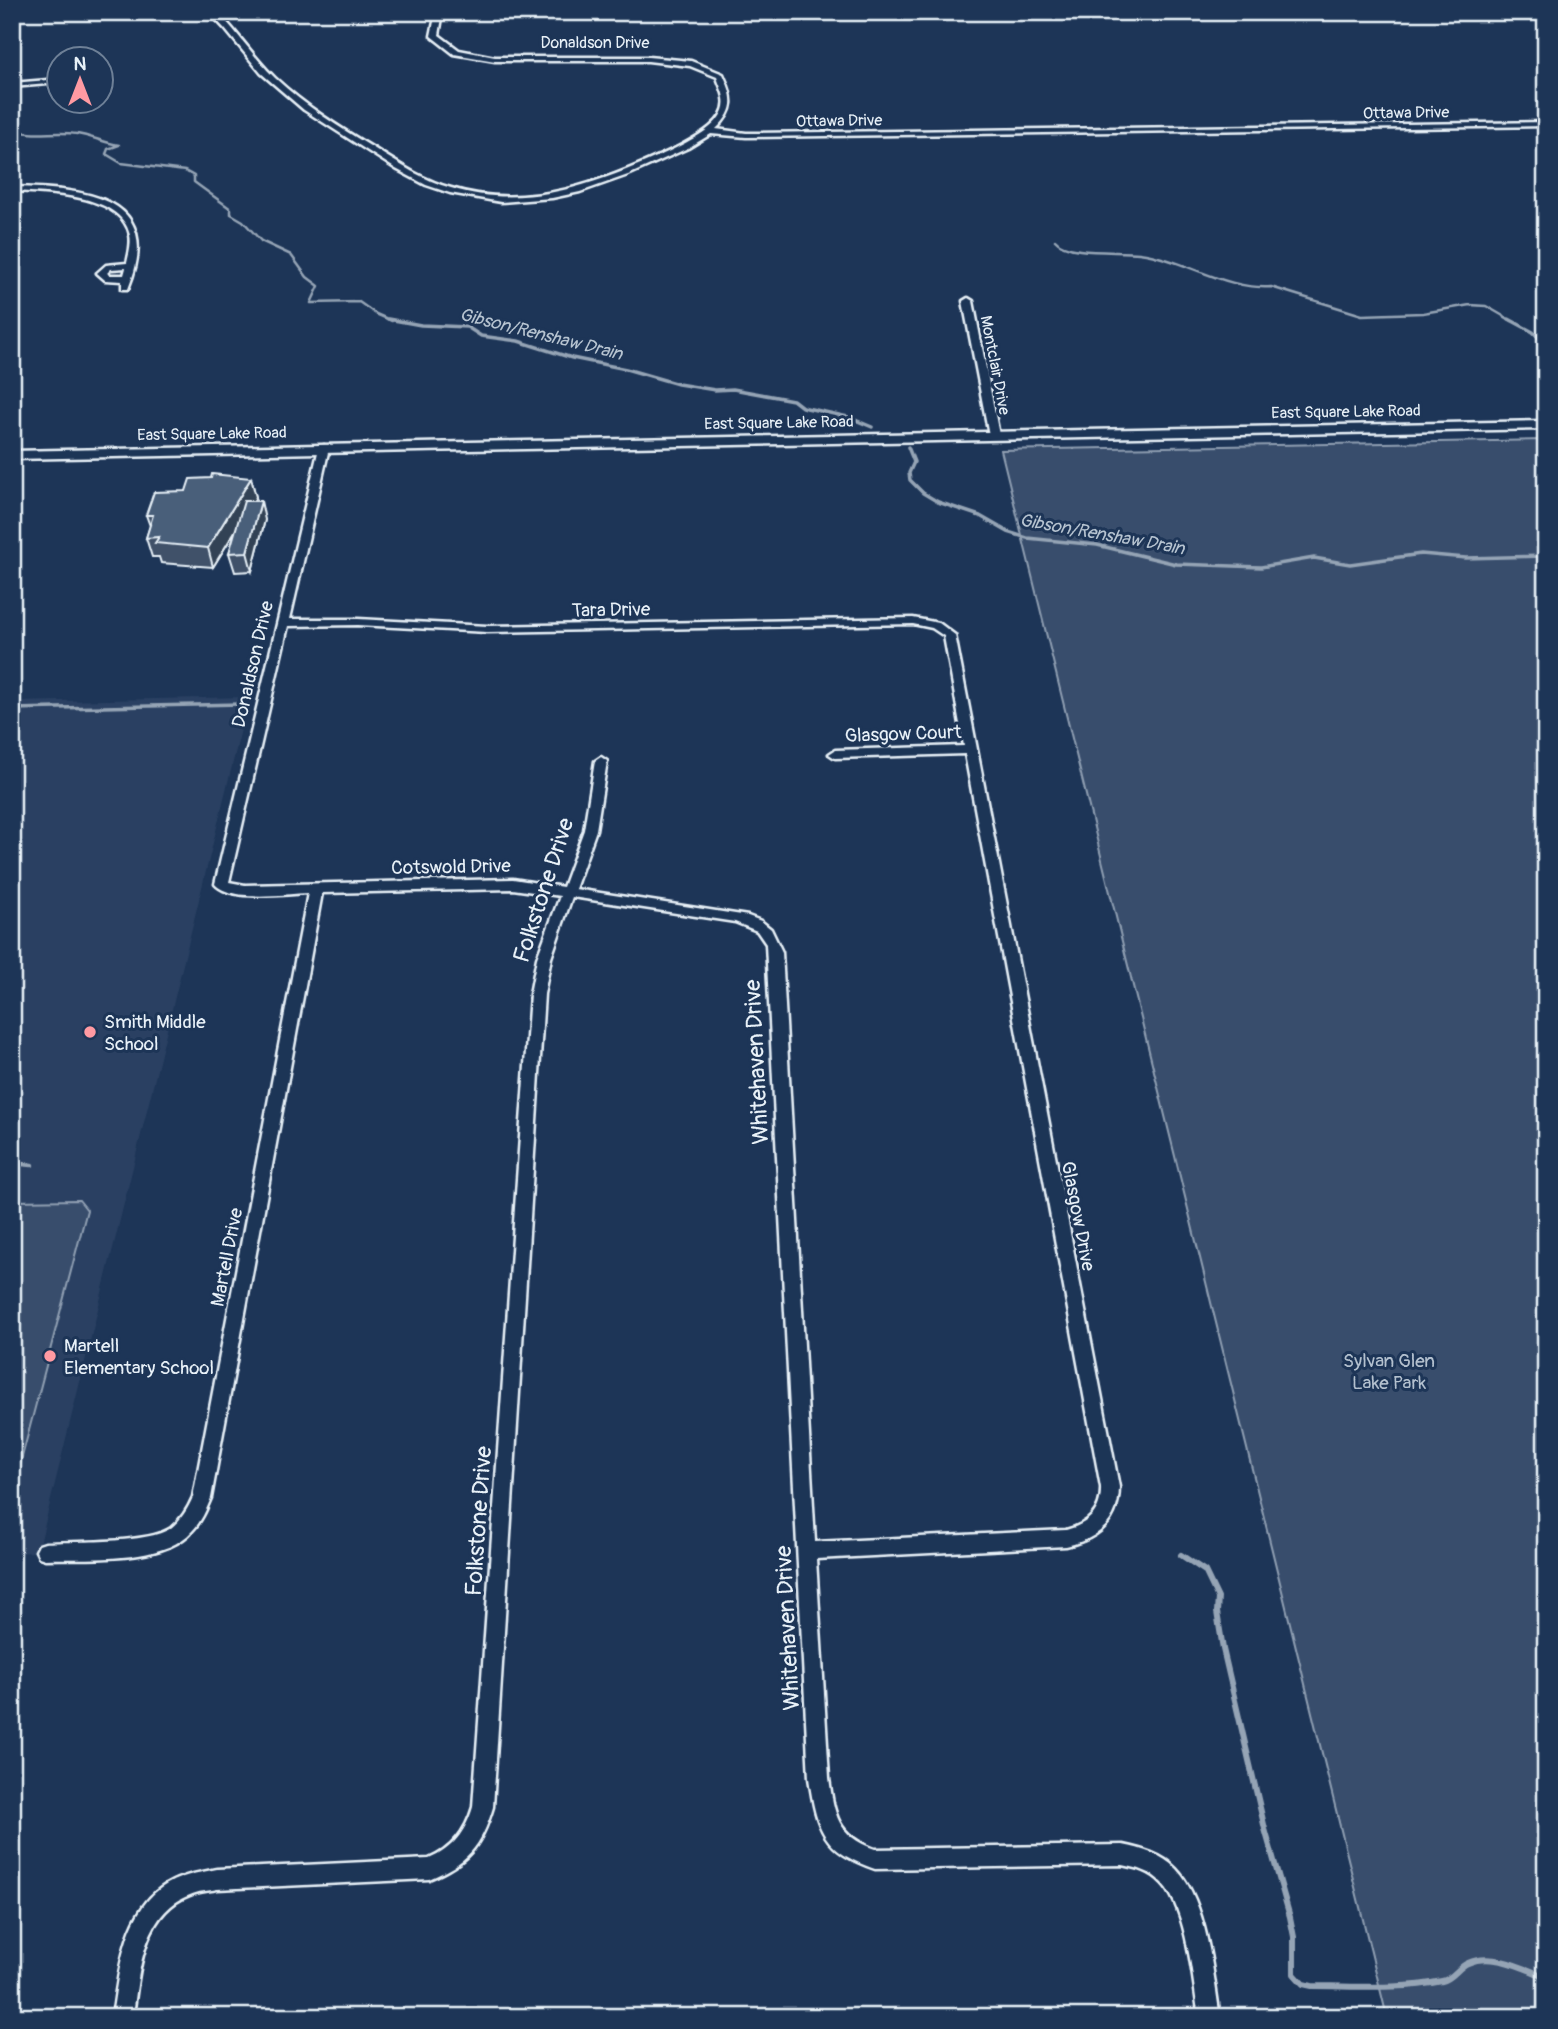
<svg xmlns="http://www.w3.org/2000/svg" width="1558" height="2029" font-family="Pangolin,sans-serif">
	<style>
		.built { fill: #2a4162 }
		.green { fill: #374d6c; stroke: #909fb2; stroke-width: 2 }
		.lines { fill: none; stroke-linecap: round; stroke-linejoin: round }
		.stream-far3 { stroke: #95a4b5; stroke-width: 2.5 }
		.stream-far2 { stroke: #95a4b5; stroke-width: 3.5 }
		.stream-far1 { stroke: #95a4b5; stroke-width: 4.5 }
		.stream { stroke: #95a4b5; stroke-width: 6 }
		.minor-casing { stroke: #e8f1f8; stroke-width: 5 }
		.secondary-casing { stroke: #e8f1f8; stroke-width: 5 }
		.minor { fill: #1d3557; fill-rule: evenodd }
		.secondary { fill: #1d3557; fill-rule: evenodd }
		.wall { fill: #3f5169; stroke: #e8f1f8; stroke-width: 2 }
		.shaded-wall { fill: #334255; stroke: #e8f1f8; stroke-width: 2 }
		.building { fill: #495e7a; stroke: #e8f1f8; stroke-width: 2 }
		.poi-dot { fill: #ff9aa2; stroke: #1d3557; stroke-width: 2.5 }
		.labels { text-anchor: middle; stroke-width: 6; stroke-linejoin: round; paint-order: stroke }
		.far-street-label { font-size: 16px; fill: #e8f1f8; stroke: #1d3557 }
		.far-water-label { font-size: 18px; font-style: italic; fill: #b7c4d1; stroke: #1d3557 }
		.street-label { font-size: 19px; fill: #e8f1f8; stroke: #1d3557 }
		.poi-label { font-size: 19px; fill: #e8f1f8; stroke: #1d3557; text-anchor: start }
		.park-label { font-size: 19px; fill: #b3c0ce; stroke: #1d3557 }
		.near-street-label { font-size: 23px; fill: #e8f1f8; stroke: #1d3557 }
	</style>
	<rect width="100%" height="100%" fill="#1d3557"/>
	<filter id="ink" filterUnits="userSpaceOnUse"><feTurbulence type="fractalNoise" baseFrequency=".0143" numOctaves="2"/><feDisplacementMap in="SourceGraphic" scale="14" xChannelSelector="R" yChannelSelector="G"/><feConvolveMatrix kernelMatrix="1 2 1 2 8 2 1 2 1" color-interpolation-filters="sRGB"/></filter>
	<g filter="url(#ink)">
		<path class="built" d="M249,697L38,1552L12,1553V702Z"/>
		<path class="green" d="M1546,440V2017H1387L1001,450Z
			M79,1200L87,1210L12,1495V1201Z"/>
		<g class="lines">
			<path class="stream-far3" d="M12,129C34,138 53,130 77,134C91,136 104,143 119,145L108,149L106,154L121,163L185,171L194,176V182L231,209V214L243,221L261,241L291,255L307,277L319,286L311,303L359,302L376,314L392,321
				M1055,240C1068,256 1118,250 1139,253C1185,259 1224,290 1271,287L1362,315L1423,313L1470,305L1486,306L1512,321"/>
			<path class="stream-far2" d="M388,319L421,325L467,327L481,336L518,341L572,358L626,369L678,384L715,390L733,389L793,400L802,407L848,417L872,427
				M1509,319L1533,332L1546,345
				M908,447L914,462L909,473L910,480L923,493L938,502L980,516L1008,532L1027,538L1097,545L1176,564L1261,567L1314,558L1350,564L1421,554L1466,558L1546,556
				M12,709L241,704"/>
			<path class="stream-far1" d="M12,1163L32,1165"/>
			<path class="stream" d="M1181,1555L1205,1571L1218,1598L1217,1612L1223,1649L1265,1829L1290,1917L1294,1937V1974L1303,1984L1312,1986C1354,1986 1401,1990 1442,1981C1453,1979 1458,1967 1468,1963C1493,1952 1523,1968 1546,1977"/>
			<defs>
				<path id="minor" d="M209,12H216L223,18C241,37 256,60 275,78C305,106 340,128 375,149C399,164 423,180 451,188C528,212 606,181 676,148C693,139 729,122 724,98C723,91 719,84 717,77L690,66L648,61H495L454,54L431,36L436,12H443L439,35L459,50L495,57H648L691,61L723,74C734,98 736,110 716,129L746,133L1546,122V126L746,137L711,134L688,148L628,175L580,192L552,198L501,202L450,193L426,185L396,169L304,110L261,73L225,29Z
					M60,79V83L12,87V83Z
					M12,187C82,189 167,194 128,289H122V281L105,280L97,273L106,265L127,263C129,254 132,244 130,235C121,193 46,193 12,191ZM126,268L124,275H110L107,273L111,269Z
					M968,298L973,301L999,435L994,438L989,435L963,301Z
					M324,445L329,448L290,619H358L487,626L913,618L939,623L955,635L1119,1487C1119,1522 1098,1539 1066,1546L816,1559L829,1778C834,1814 837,1836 875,1849L1123,1845C1142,1849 1162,1854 1176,1869C1207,1901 1213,1974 1220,2017H1199C1193,1981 1187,1908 1162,1883C1151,1871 1138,1868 1123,1865L875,1869C823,1851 817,1830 809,1778L766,944L757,931L735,922L572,897L551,958L544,994L493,1807C481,1847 467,1863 429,1879L217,1889C208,1891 198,1891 190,1895C142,1913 139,1973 133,2017H112C119,1974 123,1916 161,1888C177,1876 198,1873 217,1869L429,1859C453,1849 466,1831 473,1807L530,994L537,958L560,896L513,889L322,893L211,1498C206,1510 201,1522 192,1531C163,1564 86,1558 45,1559L39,1557L36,1551L39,1545L45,1543C75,1541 148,1544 171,1528C181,1520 188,1509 193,1497L308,893C285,894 231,902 215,884L319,448ZM913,624L932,628L944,636L964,746L835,750L829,754L835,758L965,754L1101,1487C1102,1511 1089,1524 1066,1530L815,1542L782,952L771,929L761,921L748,916L575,889L596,830L607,761L601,757L595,761L584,830L563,887L513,879L245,885L229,882L288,626L358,625L487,632Z"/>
				<path id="secondary" d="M1546,421V429L12,459V451Z"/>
			</defs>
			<use href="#minor" class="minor-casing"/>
			<use href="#secondary" class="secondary-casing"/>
			<use href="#minor" class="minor"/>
			<use href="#secondary" class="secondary"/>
		</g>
		<path class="wall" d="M251,478L256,497L253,501L265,520L252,571L235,572L229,553L236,530L213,567L161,563L159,557H152L146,538L150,526L146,515L186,491Z"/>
		<path class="shaded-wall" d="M251,478L256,497L213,567L208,548Z
			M261,501L265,520L252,571L247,552Z"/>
		<path class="building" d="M212,474L251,478L208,548L155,543L159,537L146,538L153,515H146L154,492L186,491L190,479L211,478Z
			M244,501H261L247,552L229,553Z"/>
	</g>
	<g class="poi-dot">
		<circle cx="90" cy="1032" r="7"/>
		<circle cx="50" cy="1356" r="7"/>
	</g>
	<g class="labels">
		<g class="far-street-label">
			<text x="595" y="48">Donaldson Drive</text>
			<text transform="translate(1406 112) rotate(-1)" y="6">Ottawa Drive</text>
			<text transform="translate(839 120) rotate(-1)" y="6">Ottawa Drive</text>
			<text transform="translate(996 365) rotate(79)" y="6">Montclair Drive</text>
			<text transform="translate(1346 411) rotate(-1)" y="6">East Square Lake Road</text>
			<text transform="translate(779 422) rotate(-1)" y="6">East Square Lake Road</text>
			<text transform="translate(212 433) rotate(-1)" y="6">East Square Lake Road</text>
		</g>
		<g class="far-water-label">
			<text transform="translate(541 334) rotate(14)" y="6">Gibson/Renshaw Drain</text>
			<text transform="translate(1102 534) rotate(10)" y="6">Gibson/Renshaw Drain</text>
		</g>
		<g class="street-label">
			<text transform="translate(611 609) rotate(-1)" y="7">Tara Drive</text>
			<text transform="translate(252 664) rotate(-77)" y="7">Donaldson Drive</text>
			<text transform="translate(903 733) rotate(-2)" y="7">Glasgow Court</text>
			<text transform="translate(451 866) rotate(-1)" y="7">Cotswold Drive</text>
			<text transform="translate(1079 1216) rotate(79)" y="7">Glasgow Drive</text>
			<text transform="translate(226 1257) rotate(-79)" y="7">Martell Drive</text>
		</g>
		<g class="poi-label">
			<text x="104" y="1028">Smith Middle<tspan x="104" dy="22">School</tspan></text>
			<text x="64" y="1352">Martell<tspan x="64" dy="22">Elementary School</tspan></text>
		</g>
		<g class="park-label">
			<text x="1389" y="1367">Sylvan Glen<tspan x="1389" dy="22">Lake Park</tspan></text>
		</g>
		<g class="near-street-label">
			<text transform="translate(543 890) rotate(-72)" y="8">Folkstone Drive</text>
			<text transform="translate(756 1062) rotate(-93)" y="8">Whitehaven Drive</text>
			<text transform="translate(478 1521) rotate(-86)" y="8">Folkstone Drive</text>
			<text transform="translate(787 1628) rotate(-93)" y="8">Whitehaven Drive</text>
		</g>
	</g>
	<rect width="1558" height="2029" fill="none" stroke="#1d3557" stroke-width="42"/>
	<rect x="21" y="21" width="1516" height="1987" fill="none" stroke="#e8f1f8" stroke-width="2.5" filter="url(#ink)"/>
	<g transform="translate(80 80)"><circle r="33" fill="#1d3557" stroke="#6e8097" stroke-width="2"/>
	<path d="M0-5L12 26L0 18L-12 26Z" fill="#ff9aa2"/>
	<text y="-10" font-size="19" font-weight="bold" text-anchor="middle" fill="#e8f1f8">N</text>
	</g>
</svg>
